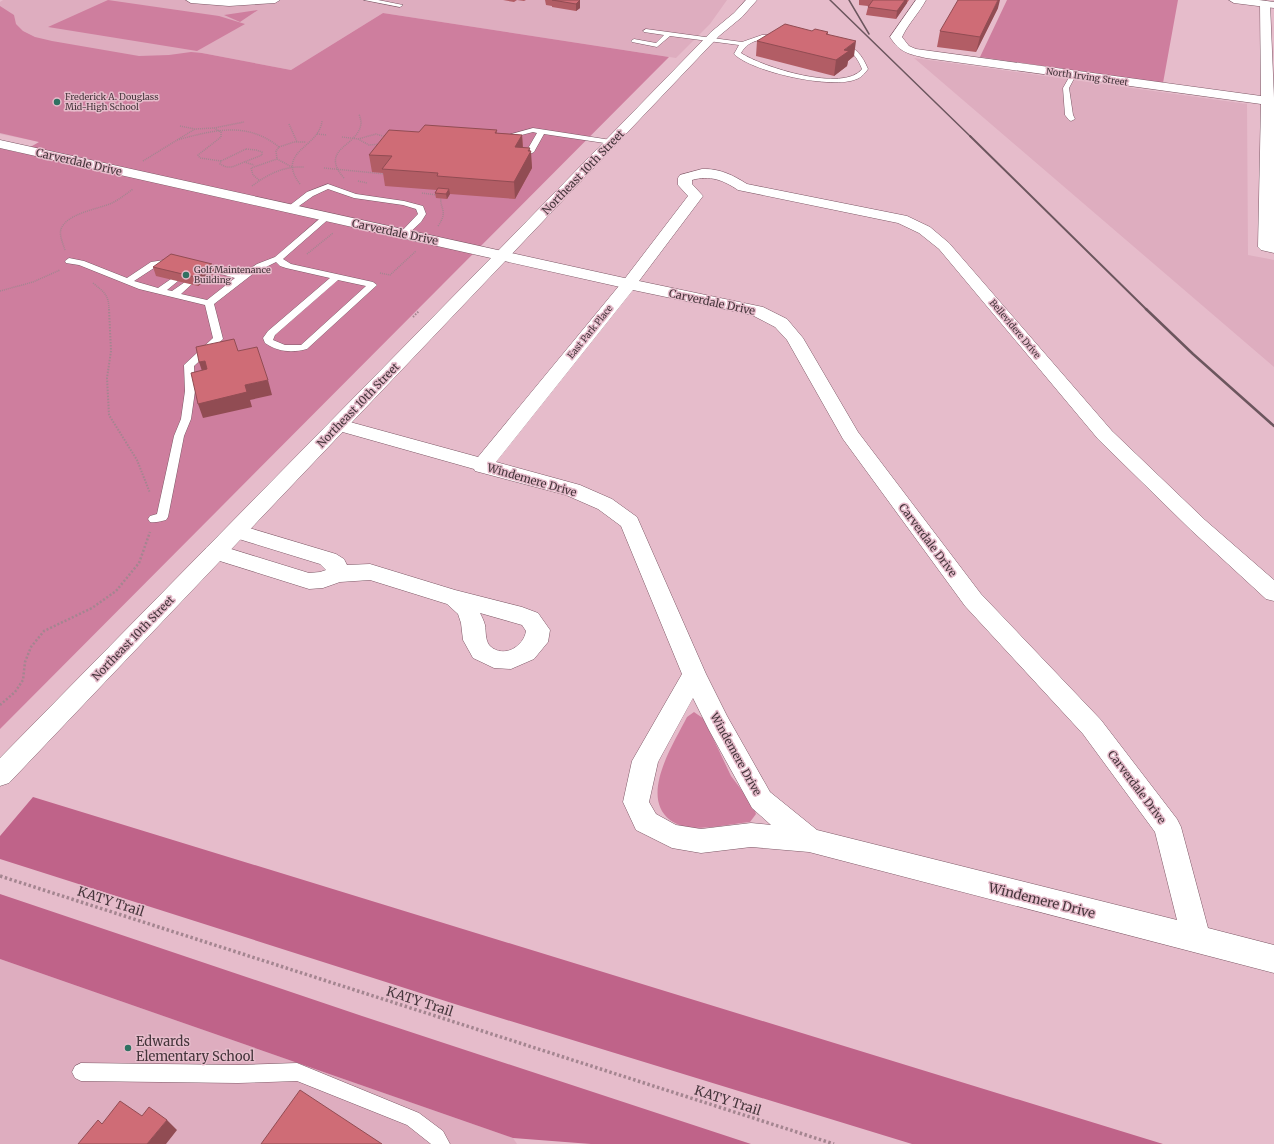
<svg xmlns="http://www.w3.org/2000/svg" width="1274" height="1144" font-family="Merriweather,serif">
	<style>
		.built { fill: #deadbf }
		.green { fill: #ce7e9e }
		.forest { fill: #bf6389 }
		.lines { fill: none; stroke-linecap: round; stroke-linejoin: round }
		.service-casing { stroke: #7d5866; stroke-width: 1 }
		.minor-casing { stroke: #7d5866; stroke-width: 1 }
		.tertiary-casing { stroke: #7d5866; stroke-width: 1 }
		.secondary-casing { stroke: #7d5866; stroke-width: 1 }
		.path-far3 { stroke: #a48590; stroke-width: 1.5; stroke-dasharray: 1 1; stroke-linecap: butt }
		.path-far2 { stroke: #a48590; stroke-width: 2; stroke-dasharray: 1.5 1.5; stroke-linecap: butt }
		.path-far1 { stroke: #a48590; stroke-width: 2.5; stroke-dasharray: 2 2; stroke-linecap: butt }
		.path { stroke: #a48590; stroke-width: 3.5; stroke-dasharray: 2.5 2.5; stroke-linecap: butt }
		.service { fill: #fff; fill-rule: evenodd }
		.minor { fill: #fff; fill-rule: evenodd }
		.tertiary { fill: #fff; fill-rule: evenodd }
		.secondary { fill: #fff; fill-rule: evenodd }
		.rail-far2 { stroke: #6c565e; stroke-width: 1.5 }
		.rail-far1 { stroke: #6c565e; stroke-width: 2 }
		.rail { stroke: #6c565e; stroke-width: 2.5 }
		.wall { fill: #b25d65 }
		.shaded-wall { fill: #914c53 }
		.building { fill: #cf6c76; stroke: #914c53 }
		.poi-dot { fill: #307162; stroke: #e6bccb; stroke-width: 1.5 }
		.labels { text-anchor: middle; stroke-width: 3; stroke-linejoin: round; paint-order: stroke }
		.far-street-label { font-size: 9px; fill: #45353b; stroke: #e6bccb }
		.far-poi-label { font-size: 9px; fill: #45353b; stroke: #e6bccb; text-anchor: start }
		.street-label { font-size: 11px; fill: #45353b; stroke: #e6bccb }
		.near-street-label { font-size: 13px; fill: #45353b; stroke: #e6bccb }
		.near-poi-label { font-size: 13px; fill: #45353b; stroke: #e6bccb; text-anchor: start }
	</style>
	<rect width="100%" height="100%" fill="#e6bccb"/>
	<path class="built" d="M3,0H727L710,24L676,58L383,13L291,70L202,53L40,142L0,134V2Z
		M914,58L1247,104L1248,255L1274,260V367Z
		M0,959L513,1138L517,1144H0Z"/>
	<path class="green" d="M108,0L219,16L245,24L197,51L48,27Z
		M1007,0H1178L1163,83L980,57Z
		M0,6L14,15L16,24L23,31L35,37L52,41L139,56L169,55L191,52L202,53L291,70L383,13L669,57L0,729V148L20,153L39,142L0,133Z
		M258,10L240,22L224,15Z
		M694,712L704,719L731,776L753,805L756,814L750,822C732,824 713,828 695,828C686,828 677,825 670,820C639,796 674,743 687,717Z"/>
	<path class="forest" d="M33,797L1163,1144H912L458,1005L0,859V836Z
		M0,894L362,1016L751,1144H591L513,1138L0,959Z"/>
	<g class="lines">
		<defs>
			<path id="service" d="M364,0H378L403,5L400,7Z
				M646,29L742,42L762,35H782V37C766,40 750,37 741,53C762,67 844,93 862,69C857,57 852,50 839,46L838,45L841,43C856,47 862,55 868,69C865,73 862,77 857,79C833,90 752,72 734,54L739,45L670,36L657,47L632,42L631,41L634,39L656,43L664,35L644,32L643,31Z
				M1073,73L1076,75L1069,88L1073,115L1075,119L1071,121L1069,120L1065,115L1063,88L1071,74Z
				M533,128L611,140L615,142L611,144L544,134L534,152L530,154L526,152L537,133L533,132L498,141L494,139Z
				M328,184L356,194L404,201L423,206L426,214L421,222L406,236H403L399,234L418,214L416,209L403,205L354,198L328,189L313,196L292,211H289L285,209L307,192Z
				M324,215H327L331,217L283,259L291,264L373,282L377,285L307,349C292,353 278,352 265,343L263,338L268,331L330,278L286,268L280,266L276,262L254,273L214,304L223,339L194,366L195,391L191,419L184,436L168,517L166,520C161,521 156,523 150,522L148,519L150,516L157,514L174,436L181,419L185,391L184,365L213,338L205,305L139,289L79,265L66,263L65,261L69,258L84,261L127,278L151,262L178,258L179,260L178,262L157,266L134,281L158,288L171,279H177L178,281L167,290L172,291L185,282H191L192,284L181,294L207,300L235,278L196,267L195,265L196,263L199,262L241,274L257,264L275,257ZM338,280L366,286L301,345H285L273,340L275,335Z
				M81,1063L238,1065L297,1063L419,1113L443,1131L450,1144H431L407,1125L297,1081L238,1083L81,1081L75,1078L72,1072L75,1066Z"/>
			<path id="minor" d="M916,0H926C919,13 908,24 902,37L909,46L916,49L1261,96L1260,4L1265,1L1269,2L1270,4L1274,98V253L1261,250L1258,247L1261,104L926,58C909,54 900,53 890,37Z
				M702,169C719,168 733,175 747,184L907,216L930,227L949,243L1112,431L1205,520L1274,580V601L1266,599L1191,530L1098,439L939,249L919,233L898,223L738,190C723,180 710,175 692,180V184L703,196L639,281L763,307L787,319L803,338L858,432L981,594L1101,720L1177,819L1181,827L1208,928L1274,945V973L809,852L751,847L701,853L672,848L636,830L623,802L632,761L682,674L621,526L598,509L566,495L475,471L474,469L332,429L329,425L332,421L339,419L478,457L623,281L688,196L678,185V178L680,175ZM633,290L752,315L775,327L787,340L843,439L965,606L1083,734L1155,832L1177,920L817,830L770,792L727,716L706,674L637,517L612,499L580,485L496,462ZM693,698L709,730L752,808L771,825L751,823L701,829L676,825L656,814L649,802L658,762Z
				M236,524L336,554L344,559L347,565L370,564L455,590L522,607L538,613L550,630L548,642L534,659L511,669L494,668L473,658L463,640L461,623L458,614L447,604L370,580L340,582L323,588L309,589L207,557L204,552L207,547L215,544L309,573L320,572L326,570L320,564L229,536L225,531L229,526ZM480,613L522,625L526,631C524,646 504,659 490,646C485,641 486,631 485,625C484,621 482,617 480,613Z"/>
			<path id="tertiary" d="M186,0H280L275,3L229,6L191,3Z
				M0,140L629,279L635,281L637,284L635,287L629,289L0,148Z"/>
			<path id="secondary" d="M746,0H757L742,17L719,36L9,783L0,786V758L491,258L711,32L734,13Z
				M1229,0H1259L1274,2V8L1234,3Z"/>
		</defs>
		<use href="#service" class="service-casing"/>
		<use href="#minor" class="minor-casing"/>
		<use href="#tertiary" class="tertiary-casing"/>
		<use href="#secondary" class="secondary-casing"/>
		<path class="path-far3" d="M289,124L297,142
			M180,126L195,129
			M214,128L221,132V137L198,155L200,158L221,161
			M317,134L327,135
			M342,137L358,139L369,145L381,144
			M358,139L376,134L386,137
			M177,140C214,130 247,121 279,147L276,151L277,159L292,167
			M279,147L294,142H306
			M246,149L256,150L262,152V155L232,167H226L220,164L221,161Z
			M143,161L195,129L214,128L244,122
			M244,162L254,165
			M324,168L385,174
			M344,178C318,148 359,147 361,123C361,120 360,117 359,114
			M259,180L253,175L251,168L277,159
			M358,181L367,183
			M300,184C275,151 319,148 322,121
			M252,186C268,174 284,166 304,167
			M422,193L437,195
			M438,226C449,210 439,209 441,196
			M65,250C63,244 59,235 61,229C67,213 99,209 112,203C120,199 126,194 133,189
			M307,254L333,233
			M380,273L390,275L416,251
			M93,283C104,292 109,295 109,310
			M0,291L33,282L60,270"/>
		<path class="path-far2" d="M109,309L111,351L107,378L109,415L137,460L150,493
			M413,317L419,311"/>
		<path class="path-far1" d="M0,705L15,692L23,680L25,662L31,647L44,631L92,608L116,591L139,563L150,532"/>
		<path class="path" d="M0,876L834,1144"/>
		<use href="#service" class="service"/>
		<use href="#minor" class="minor"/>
		<use href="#tertiary" class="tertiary"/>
		<use href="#secondary" class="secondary"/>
		<path class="rail-far2" d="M830,0L971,137
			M849,0L869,34"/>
		<path class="rail-far1" d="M970,136L1147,310"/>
		<path class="rail" d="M1146,309L1193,354L1274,426"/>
	</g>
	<path class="wall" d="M503,0H526L524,1L517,0L514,2Z
		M545,0H580V8L576,11L552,7V6L546,5Z
		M859,0H909L896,19L866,15L868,7V6L859,5Z
		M998,8L976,52L937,47L940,31Z
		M812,31L828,32V34L854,56L848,61L847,66L834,76L756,56L757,41Z
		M497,130V133L522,135L523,147L530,151L532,168L515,199L450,194L447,199L436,198L435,193L437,190L385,186L383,173L372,172L369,155L419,132Z
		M212,264L215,273L198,286L156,276L153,267Z"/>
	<path class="shaded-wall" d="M580,0V8L576,11V4Z
		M905,0H907V3L896,19L897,11Z
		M998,0H1000L998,8L976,52L980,37Z
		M856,41L854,56L848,61L847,66L834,76L836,60L844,50Z
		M522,135L523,152L515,147Z
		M530,148V153L531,151L532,168L515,199L514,182Z
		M449,189L450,194L447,199L446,194Z
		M212,264L215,273L198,286L195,277Z
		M205,361L210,375L204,377L199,362Z
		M268,380L272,395L250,400L252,407L203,418L198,404L245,385Z
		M167,1120L177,1130L166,1144H147Z"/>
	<path class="building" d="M552,0H580L576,4Z
		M873,0H905L897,11L868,7Z
		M958,0H998L980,37L940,31Z
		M785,24L812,31L815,29L828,32L826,34L856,41L844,50L849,51L836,60L757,41Z
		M425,125L497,130L495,133L522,135L515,147L530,148L528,151H531L514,182L437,176L438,173L382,169L392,156L369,155L389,130L419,132Z
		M438,188L449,189L446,194L435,193Z
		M171,254L212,264L195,277L153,267Z
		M234,339L238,351L257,347L268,380L245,385L247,392L198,404L191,373L207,369L205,361L199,362L196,347Z
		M300,1090L382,1144H261Z
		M120,1101L142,1116L149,1107L167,1120L147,1144H78L98,1120L102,1124Z"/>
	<g class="poi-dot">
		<circle cx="57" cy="102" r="4"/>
		<circle cx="186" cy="275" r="4"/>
		<circle cx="128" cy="1048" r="4"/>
	</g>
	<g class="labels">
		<g class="far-street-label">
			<text transform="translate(1087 77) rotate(8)" y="3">North Irving Street</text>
			<text transform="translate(1015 329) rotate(50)" y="3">Bellevidere Drive</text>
			<text transform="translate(590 332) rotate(-51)" y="3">East Park Place</text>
		</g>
		<g class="far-poi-label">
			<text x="65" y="100">Frederick A. Douglass<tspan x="65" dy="10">Mid-High School</tspan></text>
			<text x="194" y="273">Golf Maintenance<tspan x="194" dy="10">Building</tspan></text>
		</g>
		<g class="street-label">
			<text transform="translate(79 162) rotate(13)" y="4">Carverdale Drive</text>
			<text transform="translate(583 172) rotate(-46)" y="4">Northeast 10th Street</text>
			<text transform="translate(395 232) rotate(12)" y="4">Carverdale Drive</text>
			<text transform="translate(712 302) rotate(12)" y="4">Carverdale Drive</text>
			<text transform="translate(358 405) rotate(-46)" y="4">Northeast 10th Street</text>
			<text transform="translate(532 480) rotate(16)" y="4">Windemere Drive</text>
			<text transform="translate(928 540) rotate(53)" y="4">Carverdale Drive</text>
			<text transform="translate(133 638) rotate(-46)" y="4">Northeast 10th Street</text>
			<text transform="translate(736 754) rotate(61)" y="4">Windemere Drive</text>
			<text transform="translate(1137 787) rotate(53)" y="4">Carverdale Drive</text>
		</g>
		<g class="near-street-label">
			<text transform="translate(1042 900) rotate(14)" y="5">Windemere Drive</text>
			<text transform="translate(111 901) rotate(18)" y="5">KATY Trail</text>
			<text transform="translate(420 1001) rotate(18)" y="5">KATY Trail</text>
			<text transform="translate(728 1100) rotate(18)" y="5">KATY Trail</text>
		</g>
		<g class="near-poi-label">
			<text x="136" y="1046">Edwards<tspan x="136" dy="15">Elementary School</tspan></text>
		</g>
	</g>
</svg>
